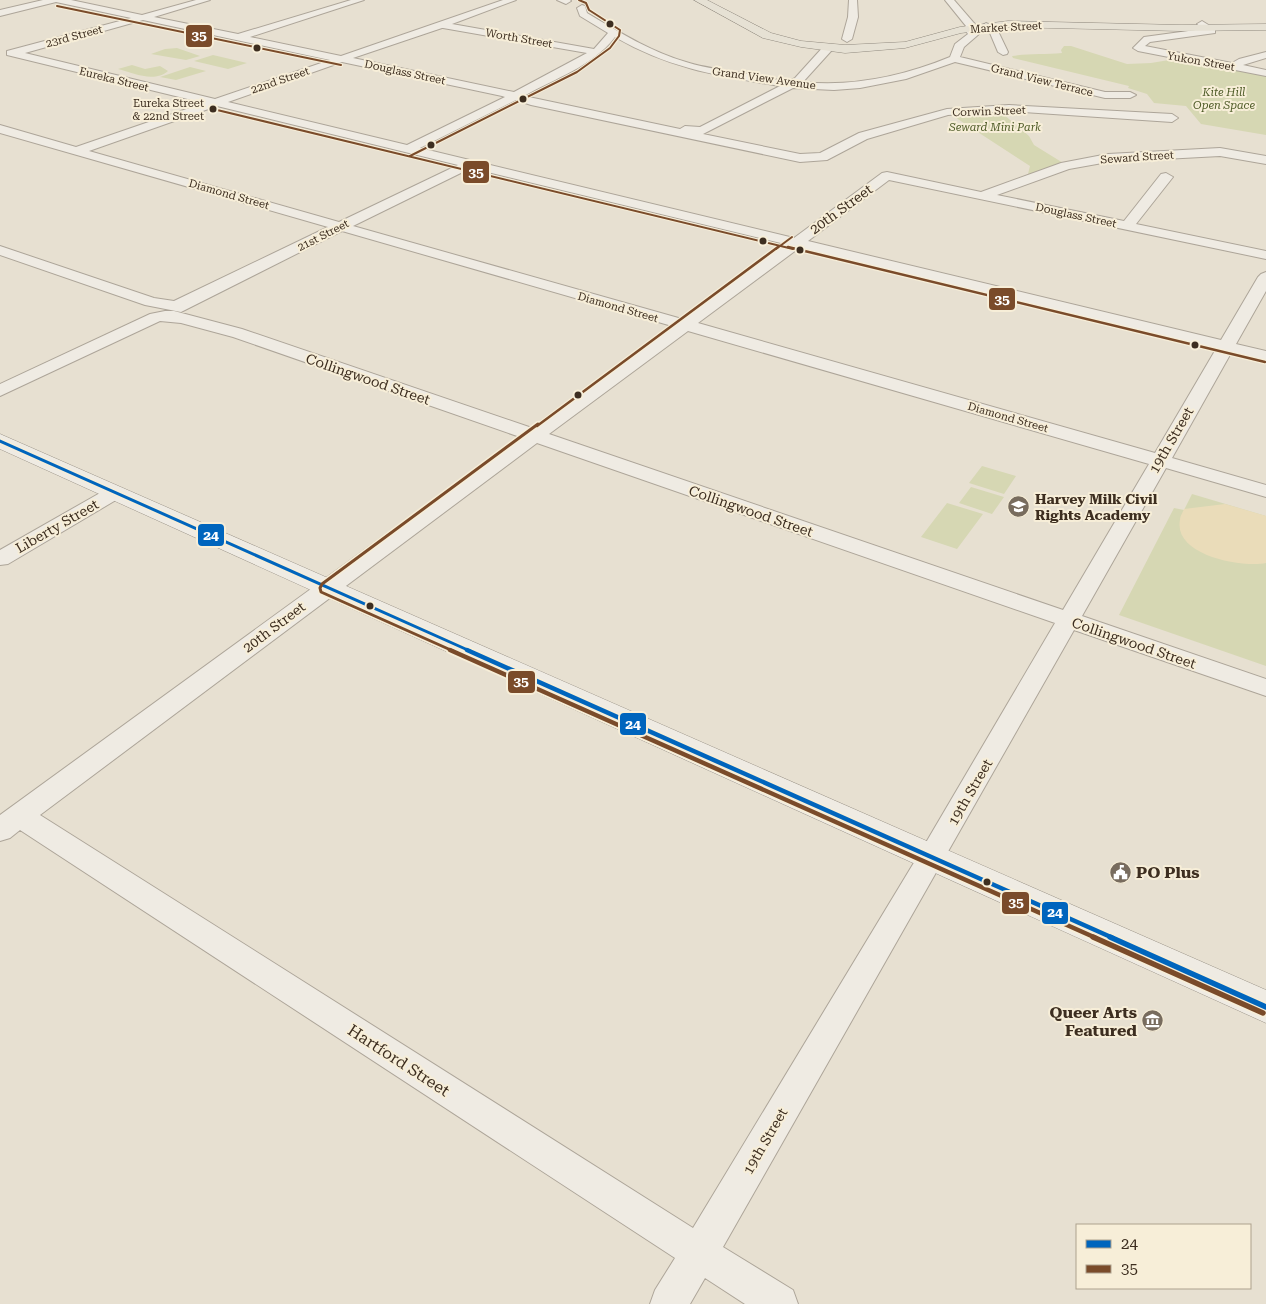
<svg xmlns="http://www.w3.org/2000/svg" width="1266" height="1304" font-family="'Roboto Serif',serif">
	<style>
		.green { fill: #d6d7b3 }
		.sand { fill: #eadcb9 }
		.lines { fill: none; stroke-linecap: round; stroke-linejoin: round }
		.street-casing { stroke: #ada599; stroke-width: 2 }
		.secondary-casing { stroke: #9c958a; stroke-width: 1 }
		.primary-casing { stroke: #928b80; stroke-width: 1 }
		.street { fill: #efebe3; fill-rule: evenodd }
		.secondary { fill: #efebe3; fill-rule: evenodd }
		.primary { fill: #e6e1d4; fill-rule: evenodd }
		.bus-1-far2-casing { stroke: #f7eed8; stroke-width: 6 }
		.bus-1-far1-casing { stroke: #f7eed8; stroke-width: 8 }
		.bus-1-casing { stroke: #f7eed8; stroke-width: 9 }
		.bus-2-far4-casing { stroke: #f7eed8; stroke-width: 4 }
		.bus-2-far3-casing { stroke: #f7eed8; stroke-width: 5 }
		.bus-2-far2-casing { stroke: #f7eed8; stroke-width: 6 }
		.bus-2-far1-casing { stroke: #f7eed8; stroke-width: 8 }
		.bus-2-casing { stroke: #f7eed8; stroke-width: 9 }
		.bus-1-far2 { stroke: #0065bd; stroke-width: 3 }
		.bus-1-far1 { stroke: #0065bd; stroke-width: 4.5 }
		.bus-1 { stroke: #0065bd; stroke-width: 5.5 }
		.bus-2-far4 { stroke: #7a4b2a; stroke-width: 2 }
		.bus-2-far3 { stroke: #7a4b2a; stroke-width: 2.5 }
		.bus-2-far2 { stroke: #7a4b2a; stroke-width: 3 }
		.bus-2-far1 { stroke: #7a4b2a; stroke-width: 4.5 }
		.bus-2 { stroke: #7a4b2a; stroke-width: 5.5 }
		.bus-dot { fill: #3d2e20; stroke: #f7eed8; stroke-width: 2 }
		.labels { text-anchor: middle; stroke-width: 4; stroke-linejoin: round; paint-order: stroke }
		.far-street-label { font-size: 11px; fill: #3d2e20; stroke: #f7eed8 }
		.far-park-label { font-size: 11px; font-style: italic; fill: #4d5a26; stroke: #f7eed8 }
		.far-bus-label { font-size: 11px; fill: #3d2e20; stroke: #f7eed8; text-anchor: end }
		.street-label { font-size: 14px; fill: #3d2e20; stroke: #f7eed8 }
		.poi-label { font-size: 14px; font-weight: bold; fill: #3d2e20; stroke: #f7eed8; text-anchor: start }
		.near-poi-label { font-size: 16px; font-weight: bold; fill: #3d2e20; stroke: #f7eed8; text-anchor: start }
		.near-street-label { font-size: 16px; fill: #3d2e20; stroke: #f7eed8 }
		.line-badge { stroke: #f7eed8; stroke-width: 2 }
		.badge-label { font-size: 14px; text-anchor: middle; font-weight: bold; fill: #fff }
	</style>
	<rect width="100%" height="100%" fill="#e7e0d1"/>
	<path class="green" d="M1064,46H1071L1127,64L1151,63L1175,59L1266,76V135L1201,124L1186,106L1154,103L1147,94L1128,88L1129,86L1013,58L1012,56C1029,53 1045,55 1062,53L1061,50Z
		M177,48L200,56L186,60L151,54L165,49Z
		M213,55L247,63L228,69L194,61Z
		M132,65L145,69L160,66L168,71C154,83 133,73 118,69Z
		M190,67L206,71L176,80L160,77Z
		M996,108L1029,136L1034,145L1068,166L1033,176L1028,174L1030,166L947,112Z
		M982,466L1016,476L1004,494L969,483Z
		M971,487L1004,497L992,514L959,503Z
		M1192,494L1266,516V666L1119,615L1174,508L1184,510Z
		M947,503L983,514L957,549L921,537Z"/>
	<path class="sand" d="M1225,504L1266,516V563C1242,568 1173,555 1180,520C1180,516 1183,512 1184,509Z"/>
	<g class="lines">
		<defs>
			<path id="street" d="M43,0H71L142,15L196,0H210L154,17L238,34L351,0H364L250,37L341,56L503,0H516L452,24L594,49L608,33L580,16L577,8L582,5L585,6L587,13C619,32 651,52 686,62C708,69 732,71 754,75C766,77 785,84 795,78L824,46H832V50L803,82C853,87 904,76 950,57L955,44L968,34L964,28L966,26L945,0H954L973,22L975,24L973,26L979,34L964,47L960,57L1105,92H1130L1136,95L1130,98H1105L955,62L906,79L860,88L834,90L793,88L703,134L800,154L820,153L859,133L947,109L1009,105L1172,114L1178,118L1172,122L1009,111L948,115L867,139L827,160L800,162L531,105L516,100L420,148L794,238L882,173L887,172L981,192L1061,163L1108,154L1220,148L1266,156V164L1220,156L1108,162L1069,169L997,195L1124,221L1161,174L1166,173L1173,177L1136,224L1266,251V259L889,180L808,241L1221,340L1258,277L1261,274L1266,272V291L1236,344L1266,351V361L1231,353L1172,458L1266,485V497L1166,468L1082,616L1266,679V696L1074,630L723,1247L793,1290L798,1304H745L705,1278L690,1304H650L655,1290L675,1258L20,830L10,838L0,841V815L520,437L233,337L181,323L160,321L0,396V384L150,314L165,311H174L242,329L532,428L672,326L342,231L181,312L145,305L0,255V246L154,298L174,301L328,227L0,133V125L76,147L204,103L7,55V51L131,18L56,2L0,16V10ZM143,20L330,60L215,99L25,53ZM442,28H443L587,53L514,92L353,58ZM615,37C670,69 719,76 780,86L700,127L685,126L680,129L524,96C555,78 592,67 615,37ZM342,62L502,96L505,97L407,145L228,102ZM217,106L458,165L339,222L89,151ZM471,168L785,244L682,319L353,226ZM799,248L1216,349L1155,453L698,323ZM688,331L1149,464L1063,610L549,434ZM537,443L1055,623L921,851L693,1228L40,815Z
				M557,0H570L571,1L566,4Z
				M849,0H857L858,17L852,39L847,42L842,39L848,17Z
				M1202,21L1215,29V33L1150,42L1145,46L1232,63L1239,59L1266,52V58L1243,65L1266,70V76L1138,51L1133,48L1144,37L1203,29L1197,24Z
				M986,23L997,29L1008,52L1007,54L1003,55L998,52L990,33L981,26Z
				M114,487L121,489L124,493L121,497L8,564L0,565V550L107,489Z"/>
			<path id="secondary" d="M0,434L1266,990V1023L0,449Z"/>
			<path id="primary" d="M694,0H707L771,33L801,41L845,45L905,42L960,27L1008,21L1181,25L1266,24V30L1181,31L1008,27L961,33L905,48L845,53L801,47L763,38Z"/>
		</defs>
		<use href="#street" class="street-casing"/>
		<use href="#secondary" class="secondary-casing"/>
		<use href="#primary" class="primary-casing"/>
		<use href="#street" class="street"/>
		<use href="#secondary" class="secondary"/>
		<use href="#primary" class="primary"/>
		<defs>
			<path id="bus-1-far2" d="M0,441L470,651"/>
			<path id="bus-1-far1" d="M467,650L1113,938"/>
			<path id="bus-1" d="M1110,937L1266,1007"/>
			<path id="bus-2-far4" d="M57,6L341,65
				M213,109L793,249
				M410,156L577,72L610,48L619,36L620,30L589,10L586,3L579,0
				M776,249L792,237"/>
			<path id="bus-2-far3" d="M788,247L1265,362
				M537,426L778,247"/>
			<path id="bus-2-far2" d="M453,651L321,592L320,588L322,584L538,424"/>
			<path id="bus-2-far1" d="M450,650L1096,938"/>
			<path id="bus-2" d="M1093,937L1263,1013"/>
		</defs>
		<use href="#bus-1-far2" class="bus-1-far2-casing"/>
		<use href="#bus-1-far1" class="bus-1-far1-casing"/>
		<use href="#bus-1" class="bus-1-casing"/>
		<use href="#bus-2-far4" class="bus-2-far4-casing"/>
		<use href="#bus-2-far3" class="bus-2-far3-casing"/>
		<use href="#bus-2-far2" class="bus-2-far2-casing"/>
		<use href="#bus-2-far1" class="bus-2-far1-casing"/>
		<use href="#bus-2" class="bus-2-casing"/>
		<use href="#bus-1-far2" class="bus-1-far2"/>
		<use href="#bus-1-far1" class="bus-1-far1"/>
		<use href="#bus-1" class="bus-1"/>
		<use href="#bus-2-far4" class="bus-2-far4"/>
		<use href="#bus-2-far3" class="bus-2-far3"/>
		<use href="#bus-2-far2" class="bus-2-far2"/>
		<use href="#bus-2-far1" class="bus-2-far1"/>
		<use href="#bus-2" class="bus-2"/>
	</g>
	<defs>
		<symbol id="school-disc" viewBox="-11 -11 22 22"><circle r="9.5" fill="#786c5e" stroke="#f7eed8"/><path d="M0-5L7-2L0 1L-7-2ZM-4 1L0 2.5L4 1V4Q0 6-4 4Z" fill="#fff"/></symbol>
		<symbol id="civic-disc" viewBox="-11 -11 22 22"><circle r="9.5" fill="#786c5e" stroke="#f7eed8"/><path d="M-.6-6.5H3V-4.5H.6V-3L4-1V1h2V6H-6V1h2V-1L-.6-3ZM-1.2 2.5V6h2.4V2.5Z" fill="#fff"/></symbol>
		<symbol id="museum-disc" viewBox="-11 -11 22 22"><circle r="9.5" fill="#786c5e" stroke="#f7eed8"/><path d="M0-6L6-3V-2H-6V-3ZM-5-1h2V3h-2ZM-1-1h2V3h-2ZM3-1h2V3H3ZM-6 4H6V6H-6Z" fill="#fff"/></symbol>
	</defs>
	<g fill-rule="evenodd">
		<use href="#school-disc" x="1006" y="494" width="25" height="25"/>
		<use href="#civic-disc" x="1108" y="860" width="25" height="25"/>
		<use href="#museum-disc" x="1140" y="1008" width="25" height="25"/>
	</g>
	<g class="bus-dot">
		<circle cx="610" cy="24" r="4.5"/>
		<circle cx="257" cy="48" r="4.5"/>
		<circle cx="523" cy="99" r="4.5"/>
		<circle cx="213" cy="109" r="4.5"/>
		<circle cx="431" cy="145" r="4.5"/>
		<circle cx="763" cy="241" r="4.5"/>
		<circle cx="800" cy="250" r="4.5"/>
		<circle cx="1195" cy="345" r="4.5"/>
		<circle cx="578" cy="395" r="4.5"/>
		<circle cx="370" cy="606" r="4.5"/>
		<circle cx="987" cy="882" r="4.5"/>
	</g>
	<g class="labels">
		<g class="far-street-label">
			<text transform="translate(1006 27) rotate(-3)" y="4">Market Street</text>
			<text transform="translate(74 36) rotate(-15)" y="4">23rd Street</text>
			<text transform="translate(519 38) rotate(10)" y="4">Worth Street</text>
			<text transform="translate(1201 61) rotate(10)" y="4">Yukon Street</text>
			<text transform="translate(405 72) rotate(12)" y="4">Douglass Street</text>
			<text transform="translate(764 78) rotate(8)" y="4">Grand View Avenue</text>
			<text transform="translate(114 79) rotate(14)" y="4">Eureka Street</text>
			<text transform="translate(280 80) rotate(-19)" y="4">22nd Street</text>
			<text transform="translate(1042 80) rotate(14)" y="4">Grand View Terrace</text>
			<text transform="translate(989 111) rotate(-2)" y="4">Corwin Street</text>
			<text transform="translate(1137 157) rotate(-4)" y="4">Seward Street</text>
			<text transform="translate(229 194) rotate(16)" y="4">Diamond Street</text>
			<text transform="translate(1076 215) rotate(12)" y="4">Douglass Street</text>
			<text transform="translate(323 235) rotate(-27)" y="4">21st Street</text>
			<text transform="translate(618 307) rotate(16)" y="4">Diamond Street</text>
			<text transform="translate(1008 417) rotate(16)" y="4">Diamond Street</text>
		</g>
		<g class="far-park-label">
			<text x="1224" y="96">Kite Hill<tspan x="1224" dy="13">Open Space</tspan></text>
			<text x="995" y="131">Seward Mini Park</text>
		</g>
		<g class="far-bus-label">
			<text x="204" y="107">Eureka Street<tspan x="204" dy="13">&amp; 22nd Street</tspan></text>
		</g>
		<g class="street-label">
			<text transform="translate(841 209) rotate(-36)" y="5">20th Street</text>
			<text transform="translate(368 379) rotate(19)" y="5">Collingwood Street</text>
			<text transform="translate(1171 440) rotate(-60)" y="5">19th Street</text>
			<text transform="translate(751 511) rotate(19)" y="5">Collingwood Street</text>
			<text transform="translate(57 526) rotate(-30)" y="5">Liberty Street</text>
			<text transform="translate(274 627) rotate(-37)" y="5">20th Street</text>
			<text transform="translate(1134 643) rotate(19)" y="5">Collingwood Street</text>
			<text transform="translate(970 792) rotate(-60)" y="5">19th Street</text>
			<text transform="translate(765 1141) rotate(-60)" y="5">19th Street</text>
		</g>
		<g class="poi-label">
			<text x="1035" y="504">Harvey Milk Civil<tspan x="1035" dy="16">Rights Academy</tspan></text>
		</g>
		<g class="near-poi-label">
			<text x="1136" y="878">PO Plus</text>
			<text x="1137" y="1018" text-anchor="end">Queer Arts<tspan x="1137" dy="18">Featured</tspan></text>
		</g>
		<g class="near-street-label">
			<text transform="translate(399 1060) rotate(33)" y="6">Hartford Street</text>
		</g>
	</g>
	<g class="line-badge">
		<rect x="185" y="24" width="28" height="24" rx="5" fill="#7a4b2a"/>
		<rect x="462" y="160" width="28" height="24" rx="5" fill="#7a4b2a"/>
		<rect x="988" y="287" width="28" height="24" rx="5" fill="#7a4b2a"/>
		<rect x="197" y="523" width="28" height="24" rx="5" fill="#0065bd"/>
		<rect x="507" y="670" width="29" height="24" rx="5" fill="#7a4b2a"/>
		<rect x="619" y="712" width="28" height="24" rx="5" fill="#0065bd"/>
		<rect x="1001" y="891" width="29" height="24" rx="5" fill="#7a4b2a"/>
		<rect x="1041" y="901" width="28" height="24" rx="5" fill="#0065bd"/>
	</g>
	<g class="badge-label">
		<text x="199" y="40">35</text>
		<text x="476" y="177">35</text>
		<text x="1002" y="304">35</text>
		<text x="211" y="540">24</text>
		<text x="521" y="686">35</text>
		<text x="633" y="729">24</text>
		<text x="1016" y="907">35</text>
		<text x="1055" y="917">24</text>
	</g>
	<rect x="1076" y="1224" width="175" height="65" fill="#f7eed8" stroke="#ada18e"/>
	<rect x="1086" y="1240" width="25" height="8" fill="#0065bd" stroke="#ada18e"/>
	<text x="1121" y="1249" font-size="15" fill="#3d2e20">24</text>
	<rect x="1086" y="1265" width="25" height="8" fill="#7a4b2a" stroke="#ada18e"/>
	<text x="1121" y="1274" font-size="15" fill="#3d2e20">35</text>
</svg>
